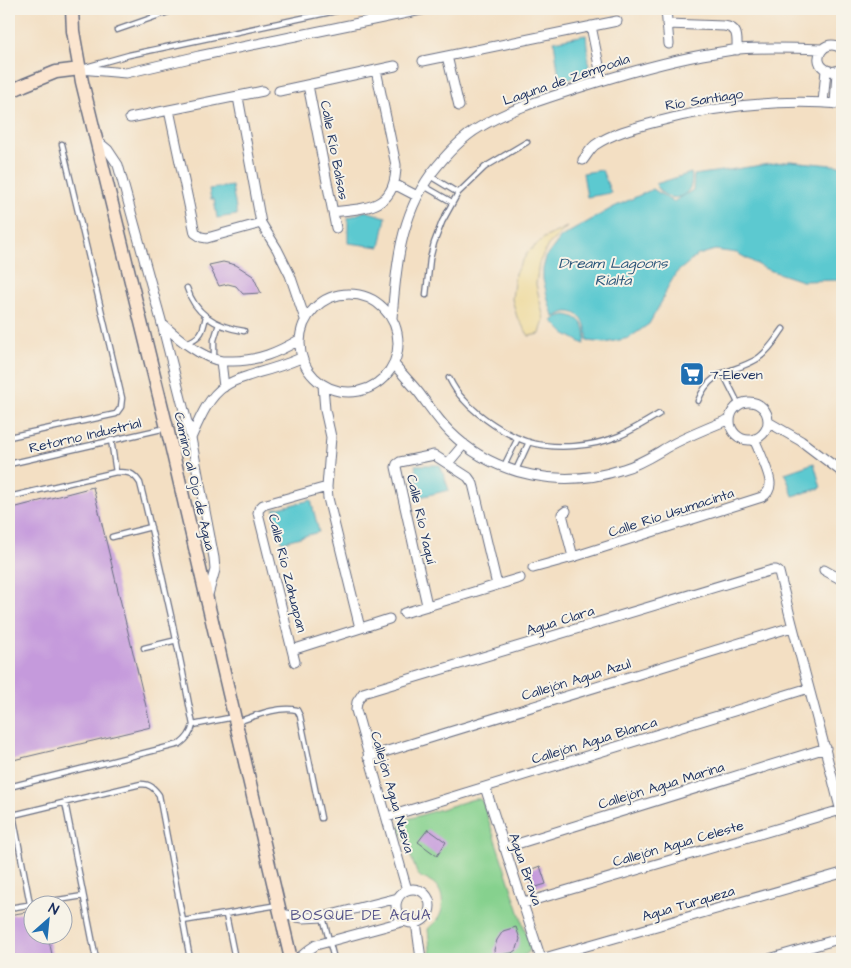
<svg xmlns="http://www.w3.org/2000/svg" width="851" height="968" font-family="'Architects Daughter',sans-serif">
	<style>
		.green { fill: #86d18e; stroke: #508076 }
		.sand { fill: #eeda9e; stroke: #84847e }
		.water { fill: #5cc9d0; stroke: #3c7c97 }
		.building { fill: #c59adc }
		.lines { fill: none; stroke-linecap: round; stroke-linejoin: round }
		.lane-casing { stroke: #676d81; stroke-width: 7 }
		.street-casing { stroke: #676d81; stroke-width: 11 }
		.secondary-casing { stroke: #676d81; stroke-width: 15 }
		.lane { stroke: #fff; stroke-width: 4.5 }
		.street { stroke: #fff; stroke-width: 9 }
		.secondary { stroke: #fbe5cf; stroke-width: 12 }
		.labels { text-anchor: middle; stroke-width: 4; stroke-linejoin: round; paint-order: stroke }
		.street-label { font-size: 14px; fill: #1b2f5e; stroke: #f7f3e8 }
		.poi-label { font-size: 14px; fill: #1b2f5e; stroke: #f7f3e8; text-anchor: start }
		.water-label { font-size: 15px; font-style: italic; fill: #2b567a; stroke: #f7f3e8 }
		.neighbourhood-label { font-size: 15px; letter-spacing: 1px; fill: #56548a; stroke: #f7f3e8 }
	</style>
	<rect width="100%" height="100%" fill="#f7f3e8"/>
	<filter id="ink" filterUnits="userSpaceOnUse"><feTurbulence type="fractalNoise" baseFrequency=".02" numOctaves="2"/><feDisplacementMap in="SourceGraphic" scale="10" xChannelSelector="R" yChannelSelector="G"/><feConvolveMatrix kernelMatrix="1 2 1 2 8 2 1 2 1" color-interpolation-filters="sRGB"/></filter>
	<filter id="wash" filterUnits="userSpaceOnUse"><feTurbulence type="fractalNoise" baseFrequency=".0096" numOctaves="4" result="noise"/><feDisplacementMap in="SourceGraphic" scale="20" xChannelSelector="R" yChannelSelector="G"/><feGaussianBlur stdDeviation="1.12" result="paint"/><feColorMatrix in="noise" values="0 0 0 0 0 0 0 0 0 0 0 0 0 0 0 0 0 1.4 0 .05"/><feComposite in="paint" operator="in"/></filter>
	<g filter="url(#wash)">
		<rect width="100%" height="100%" fill="#f3dfc3"/>
		<path class="green" d="M474,799H480L483,803L530,945L529,952L522,957L516,959H431L428,929C431,925 435,923 437,920C446,909 444,888 430,881C424,878 421,879 417,873L400,828L401,823L405,820Z"/>
		<path class="sand" d="M567,227L548,245L539,263L536,284L544,319L540,334L529,336L517,317L512,299L515,273L528,252L544,238Z"/>
		<path class="water" d="M586,35L589,68L560,85L554,41Z
			M790,161L842,166V280L802,281L766,269L737,253L715,250L698,255L676,273L668,287L662,301L649,324L629,338L605,343L587,341C588,328 583,311 566,312C562,313 558,316 554,317L550,307L543,279V269L546,257L561,237L612,208L653,189L673,202L693,190L694,175Z
			M602,170L611,193L587,197L583,173Z
			M691,173C697,198 666,208 656,184Z
			M232,186L237,215L217,218L214,199H211L209,189Z
			M365,211L386,217L380,247L348,243V218Z
			M565,315C581,316 589,329 584,344L564,333L552,321L557,317Z
			M814,463L821,488L793,496L785,473Z
			M415,465H440L449,490L420,497Z
			M311,500L319,532L282,542L274,509Z"/>
		<g id="blocks">
			<path class="building" d="M223,262L236,265L253,276L261,293L243,294L236,286L228,284L219,286L209,265Z
				M93,487L151,727L9,761V509Z
				M428,829L446,842L437,856L418,842Z
				M540,866L546,884L533,888L527,871Z
				M32,911V936H48L53,959H9V915Z
				M516,927L520,939L517,949L512,953L495,956L494,950L497,940L503,931Z"/>
		</g>
	</g>
	<g filter="url(#ink)">
		<use href="#blocks" fill-opacity="0" stroke="#676d81" stroke-width="1"/>
		<g class="lines">
			<defs>
				<path id="lane" d="M117,30L177,9
					M86,67L129,55L345,9
					M430,176L458,193
					M424,186L452,202
					M187,288C195,314 217,327 244,331
					M426,295L430,259L434,243L442,222L458,193L485,167L527,142
					M186,343C202,337 203,331 206,316
					M214,358V340L219,324
					M723,373L739,405
					M449,378C453,386 458,394 464,400C478,416 508,436 528,442C556,450 592,447 619,436C633,430 646,422 659,414
					M698,401C711,368 732,374 757,359C768,352 775,340 783,329
					M9,437L116,414L121,407L122,398L62,144
					M111,440L116,472
					M9,464L166,428
					M504,466L518,438
					M516,470L529,442
					M9,497L116,472C128,472 133,472 140,483C160,563 178,644 193,725C191,734 187,739 180,744L9,787
					M112,537L151,527
					M144,648L177,640
					M237,722C255,716 277,706 297,710L300,716L321,818
					M193,725L234,717
					M65,802L96,959
					M13,815L30,904
					M9,816L141,784C150,784 154,788 159,795L183,921L278,905
					M9,908L83,896
					M226,915L235,959
					M323,917L334,959
					M183,921L190,959"/>
				<path id="street" d="M666,9L669,44
					M667,24L724,26C739,28 737,37 737,50
					M591,26L602,80
					M842,49C824,35 809,62 827,70C833,73 838,71 842,68
					M447,56L459,106
					M423,61L617,21
					M80,69L126,73L199,56L426,9
					M308,85L336,228
					M279,91L395,66
					M238,97L261,223L277,249L290,275L305,319
					M823,103L826,70
					M835,104L837,71
					M169,110L195,233L201,237L207,238L261,223
					M130,118L263,91
					M96,140L108,150L118,165L162,324L191,438L214,558L215,570L207,598
					M583,160C587,155 590,149 595,145C611,134 633,128 652,123C713,106 779,99 842,104
					M394,184L417,196
					M333,212C367,208 396,209 396,165L376,70
					M300 343a49 49 0 1 1 98 0a49 49 0 1 1-98 0Z
					M392,318C396,267 400,217 431,174C444,157 461,138 480,127C510,109 544,99 578,88C619,75 659,63 702,55C714,53 727,51 739,49C767,47 794,48 822,49
					M162,324C178,338 201,358 222,361C225,361 230,361 233,361C258,361 278,352 299,340
					M221,361L224,387
					M394,364C402,374 411,383 419,393C429,406 438,420 450,432C495,477 564,489 623,469C641,464 655,454 671,445C690,435 710,427 730,419
					M323,385L325,410L331,437L327,487L328,498L360,628
					M730 421a19 19 0 1 1 38 0a19 19 0 1 1-38 0Z
					M768,422L801,441L842,472
					M191,438C199,420 208,397 225,386C234,379 247,377 257,373C272,369 287,364 301,358
					M448,463L464,444
					M566,511L562,514L573,557
					M533,568L573,557L762,497C767,494 770,490 770,484C771,476 758,448 754,439
					M824,570L842,580
					M427,605L396,467L397,464L400,462L434,455L468,477L473,484L475,492L497,585
					M404,613L520,578
					M292,650L389,619
					M295,662L258,513L259,509L263,505L327,487
					M368,757L792,627
					M485,787L541,959
					M387,817L809,688
					M504,848L826,748
					M396 906a17 17 0 1 1 34 0a17 17 0 1 1-34 0Z
					M407,890L356,710L357,702L363,693L772,570H776L779,572C799,654 822,734 842,816
					M524,903L841,810
					M281,914L303,918L323,917L398,898
					M416,922L421,959
					M298,959L310,949L316,945L405,921
					M541,959L842,873
					M769,959L842,938"/>
				<path id="secondary" d="M72,9L73,31L82,82L167,428L291,959
					M9,92L24,85L56,72L80,69"/>
			</defs>
			<use href="#lane" class="lane-casing"/>
			<use href="#street" class="street-casing"/>
			<use href="#secondary" class="secondary-casing"/>
			<use href="#lane" class="lane"/>
			<use href="#street" class="street"/>
			<use href="#secondary" class="secondary"/>
		</g>
	</g>
	<defs>
		<symbol id="supermarket-square" viewBox="-11 -11 22 22"><rect x="-9" y="-9" width="18" height="18" rx="4" fill="#1f6fb2" stroke="#f7f3e8"/><path d="M-6-5.5h2.5l.6 2H6L4.5 2H-2.5L-4.4-4H-6ZM-1.5 3.2a1.3 1.3 0 1 0 .1 0ZM3 3.2a1.3 1.3 0 1 0 .1 0Z" fill="#fff"/></symbol>
	</defs>
	<g fill-rule="evenodd">
		<use href="#supermarket-square" x="678" y="360" width="28" height="28"/>
	</g>
	<g class="labels">
		<g class="street-label">
			<text transform="translate(566 79) rotate(-19)" y="5">Laguna de Zempoala</text>
			<text transform="translate(704 99) rotate(-9)" y="5">Río Santiago</text>
			<text transform="translate(335 150) rotate(79)" y="5">Calle Río Balsas</text>
			<text transform="translate(85 435) rotate(-13)" y="5">Retorno Industrial</text>
			<text transform="translate(195 481) rotate(77)" y="5">Camino al Ojo de Agua</text>
			<text transform="translate(671 512) rotate(-18)" y="5">Calle Río Usumacinta</text>
			<text transform="translate(422 519) rotate(77)" y="5">Calle Río Yaquí</text>
			<text transform="translate(288 573) rotate(76)" y="5">Calle Río Zahuapan</text>
			<text transform="translate(560 620) rotate(-17)" y="5">Agua Clara</text>
			<text transform="translate(576 679) rotate(-17)" y="5">Callejón Agua Azul</text>
			<text transform="translate(594 740) rotate(-17)" y="5">Callejón Agua Blanca</text>
			<text transform="translate(661 785) rotate(-17)" y="5">Callejón Agua Marina</text>
			<text transform="translate(393 792) rotate(74)" y="5">Callejón Agua Nueva</text>
			<text transform="translate(678 843) rotate(-16)" y="5">Callejón Agua Celeste</text>
			<text transform="translate(526 869) rotate(71)" y="5">Agua Brava</text>
			<text transform="translate(688 903) rotate(-16)" y="5">Agua Turqueza</text>
		</g>
		<g class="poi-label">
			<text x="710" y="379">7-Eleven</text>
		</g>
		<g class="water-label">
			<text x="613" y="268">Dream Lagoons<tspan x="613" dy="17">Rialta</tspan></text>
		</g>
		<g class="neighbourhood-label">
			<text x="361" y="920">BOSQUE DE AGUA</text>
		</g>
	</g>
	<rect width="851" height="968" fill="none" stroke="#f7f3e8" stroke-width="30"/>
	<g transform="translate(48 920) rotate(27)"><circle r="24" fill="#f7f3e8" stroke="#9fa5b1"/>
	<path d="M0-4L9 19L0 12L-9 19Z" fill="#1f6fb2"/>
	<text y="-8" font-size="14" font-weight="bold" text-anchor="middle" fill="#1b2f5e">N</text>
	</g>
</svg>
